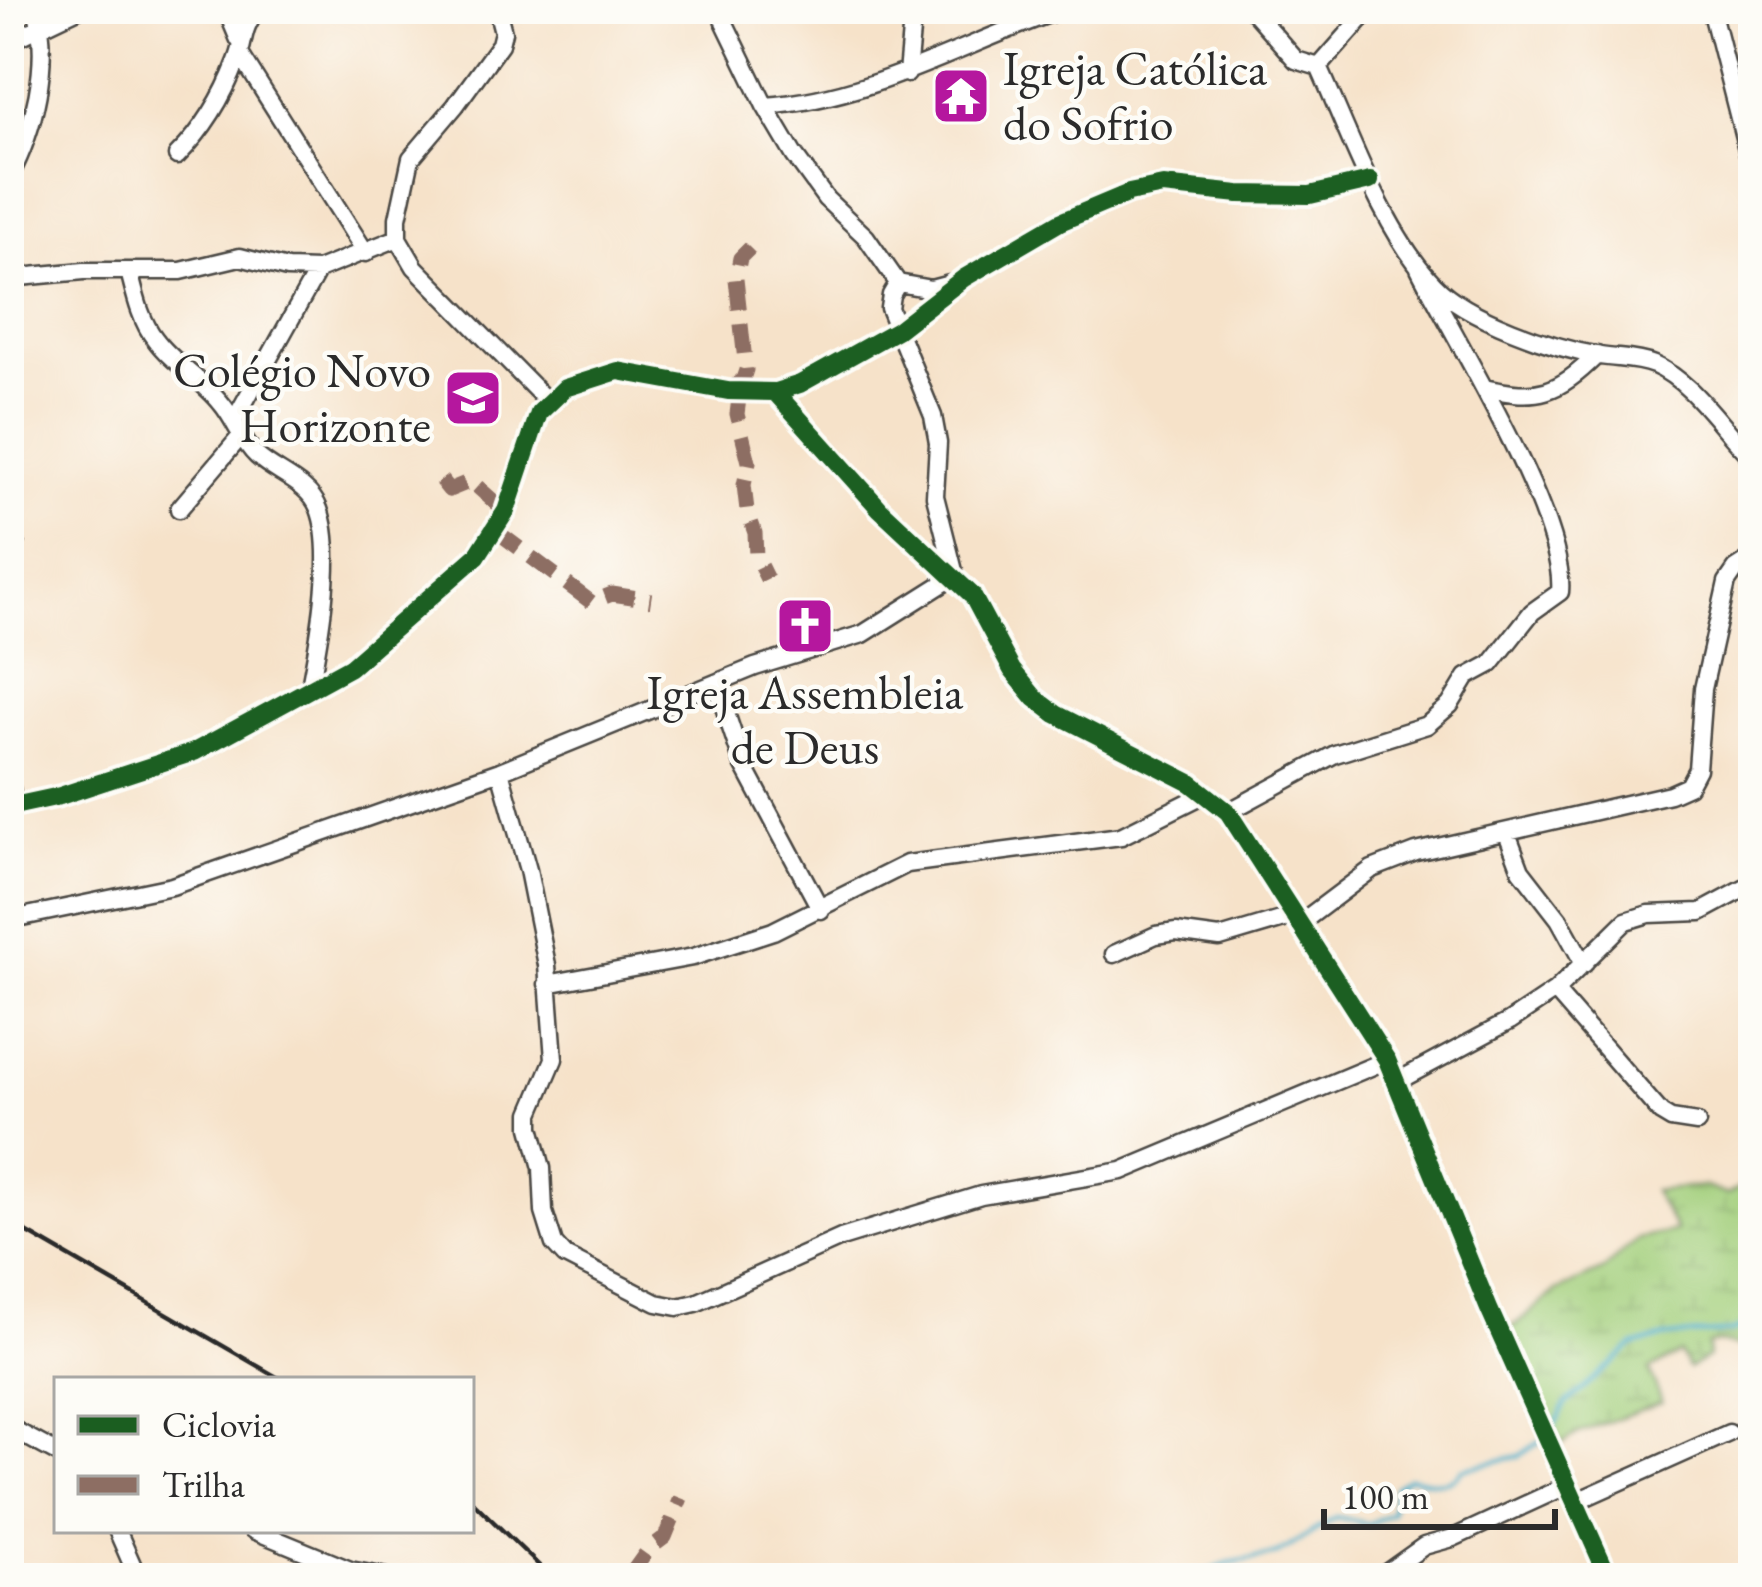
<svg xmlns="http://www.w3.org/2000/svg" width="1762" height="1587" font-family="'EB Garamond',serif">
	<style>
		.wetland { fill: url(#wetland-marsh); stroke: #677d54; stroke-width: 3 }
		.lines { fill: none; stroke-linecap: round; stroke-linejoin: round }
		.stream { stroke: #48adc7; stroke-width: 4.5 }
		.minor-casing { stroke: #494643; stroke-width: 21 }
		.minor { stroke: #fff; stroke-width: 16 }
		.rail { stroke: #2b2b2b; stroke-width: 4.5 }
		.quiet { stroke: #8d6e63; stroke-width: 15; stroke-dasharray: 30 15; stroke-linecap: butt }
		.cycleway-casing { stroke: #fdfcf7; stroke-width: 26 }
		.cycleway { stroke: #1b5e20; stroke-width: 18 }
		.labels { text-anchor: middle; stroke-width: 9; stroke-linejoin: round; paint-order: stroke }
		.poi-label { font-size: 48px; fill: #2b2b2b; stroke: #fdfcf7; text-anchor: start }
	</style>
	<defs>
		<pattern id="wetland-marsh" width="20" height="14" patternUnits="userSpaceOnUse" patternTransform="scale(3)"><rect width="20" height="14" fill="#a3cf7c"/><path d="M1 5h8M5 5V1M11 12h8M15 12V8" fill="none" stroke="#8cb26b"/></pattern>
	</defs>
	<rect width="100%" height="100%" fill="#fdfcf7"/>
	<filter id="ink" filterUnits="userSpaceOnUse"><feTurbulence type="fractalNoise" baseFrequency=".00833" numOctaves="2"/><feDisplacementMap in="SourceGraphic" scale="24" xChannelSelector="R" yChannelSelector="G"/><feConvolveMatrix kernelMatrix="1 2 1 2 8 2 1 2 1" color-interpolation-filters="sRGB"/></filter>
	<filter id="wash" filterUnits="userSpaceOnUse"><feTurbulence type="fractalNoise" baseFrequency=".004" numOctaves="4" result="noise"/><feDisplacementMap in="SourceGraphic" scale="48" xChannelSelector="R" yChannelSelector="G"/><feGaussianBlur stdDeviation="2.7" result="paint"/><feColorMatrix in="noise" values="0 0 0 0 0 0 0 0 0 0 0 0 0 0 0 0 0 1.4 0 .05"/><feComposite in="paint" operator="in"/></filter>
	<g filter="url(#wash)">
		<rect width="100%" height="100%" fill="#f6e2c9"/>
		<path class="wetland" d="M1753,1177V1364L1744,1348L1719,1342L1708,1344V1357L1688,1369L1680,1353L1649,1370L1662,1402L1578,1433L1561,1444L1510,1329L1556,1291L1602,1271L1638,1239L1676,1231L1653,1191L1703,1186L1728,1195Z"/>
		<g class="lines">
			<path class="stream" d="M1550,1433L1566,1404L1633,1346L1665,1337L1731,1332L1753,1322
				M1193,1578L1229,1563L1278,1554L1336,1517L1368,1524L1391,1513L1395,1487L1409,1477C1429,1480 1450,1489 1462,1469L1519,1456L1541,1441"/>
		</g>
	</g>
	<g filter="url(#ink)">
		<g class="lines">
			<defs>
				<path id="minor" d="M226,9L239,40
					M497,9L503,32L500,44L455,106L411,158L398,218V238L415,267L548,402
					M718,9L765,106L794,155L826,199L866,237L898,283L931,289L950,284
					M1251,9L1296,60L1319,67
					M1370,9L1319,67C1349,133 1384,233 1434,284C1467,319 1553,348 1600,356C1619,359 1636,358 1654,365C1695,383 1721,430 1753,459
					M1711,9L1753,173
					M9,42L78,9
					M240,54L366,253
					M907,74L913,9
					M765,106C872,99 963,43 1063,9
					M177,156C205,128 223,98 237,61C246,39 240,32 257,9
					M9,177C34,131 51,61 36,9
					M129,271C135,294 140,320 155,339C173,364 202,379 221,403C235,419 241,441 257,456C277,474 309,483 319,509C336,553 318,646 309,691
					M9,278L84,271H181L240,257L287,269L318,270L398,238
					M898,283L891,295L889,308L933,416L938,443L935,496L955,575
					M1484,388C1539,400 1557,394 1597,355
					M775,392L880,509L972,595L1012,670L1035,698L1056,714L1191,783L1228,812L1387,1060L1489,1309L1609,1578
					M9,406L14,403
					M234,421L318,270
					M179,509L241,436
					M9,543H16
					M716,683L743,764L821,910
					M500,771L528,870L547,965L554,1059L531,1113V1127L542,1168L544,1212L554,1244L565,1256L657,1303L678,1307L696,1303L841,1238L981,1195L1122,1171L1387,1060
					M9,777L14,806
					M9,807L60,796L194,752L350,667L477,556L506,511L539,413L565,388L618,371L728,391L775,392L800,384L897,330L964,278L1060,222L1129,193L1163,186L1239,194L1310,195L1370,181
					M1228,812L1335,754L1427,725L1450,705L1467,677L1491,664L1532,612L1560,592C1567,519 1455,340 1419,268
					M1507,833L1521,870L1559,919L1584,964
					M22,917L172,886L500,771L755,667L863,634L955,576
					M1299,924L1372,869L1416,852L1670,794L1688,786L1697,769L1703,689L1727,582L1736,569L1753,558
					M1114,954L1156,935L1176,932L1220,938L1294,916
					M547,984L693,957L773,931L907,864L1121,836L1207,793
					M1555,991L1661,1113L1671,1119L1697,1123
					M1398,1081L1510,1021L1555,991L1626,921L1649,914L1701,912L1753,884
					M9,1427L57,1453
					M1575,1502L1729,1433
					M117,1530L138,1578
					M253,1530L350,1570L392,1578
					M1379,1578L1424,1546L1453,1538L1568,1485"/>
			</defs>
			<use href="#minor" class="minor-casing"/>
			<use href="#minor" class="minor"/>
			<path class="rail" d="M9,1222L282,1380
				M471,1500L552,1578"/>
			<path class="quiet" d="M728,391L743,379L746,370L736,279L740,258L750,248
				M740,391L737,414L749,462L744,485L747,510L755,533L756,557L767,579
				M441,480L449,490L471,481L500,507L508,505
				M495,530L591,602L612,594L651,600
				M628,1578L648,1550L665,1537L681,1498"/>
			<defs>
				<path id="cycleway" d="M775,392L880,509L972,595L1012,670L1035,698L1056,714L1191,783L1228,812L1387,1060L1489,1309L1609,1578
					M9,807L60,796L194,752L350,667L477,556L506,511L539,413L565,388L618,371L728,391L775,392L800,384L897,330L964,278L1060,222L1129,193L1163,186L1239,194L1310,195L1370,181"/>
			</defs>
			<use href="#cycleway" class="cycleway-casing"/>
			<use href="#cycleway" class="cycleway"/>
		</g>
	</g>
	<defs>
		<symbol id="temple-square" viewBox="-11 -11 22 22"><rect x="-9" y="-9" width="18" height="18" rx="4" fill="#b5179e" stroke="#fdfcf7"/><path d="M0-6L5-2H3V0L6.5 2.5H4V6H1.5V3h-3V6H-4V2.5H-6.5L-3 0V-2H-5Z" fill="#fff"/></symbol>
		<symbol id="university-square" viewBox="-11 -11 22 22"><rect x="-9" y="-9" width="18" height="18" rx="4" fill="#b5179e" stroke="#fdfcf7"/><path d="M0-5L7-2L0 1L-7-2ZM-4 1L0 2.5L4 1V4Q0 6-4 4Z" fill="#fff"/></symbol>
		<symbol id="church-square" viewBox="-11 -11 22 22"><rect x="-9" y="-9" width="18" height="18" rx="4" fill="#b5179e" stroke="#fdfcf7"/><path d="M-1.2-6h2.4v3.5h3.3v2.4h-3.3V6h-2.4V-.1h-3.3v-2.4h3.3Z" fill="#fff"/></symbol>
	</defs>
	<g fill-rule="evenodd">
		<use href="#temple-square" x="928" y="63" width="66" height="66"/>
		<use href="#university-square" x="440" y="365" width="66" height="66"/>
		<use href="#church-square" x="772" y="593" width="66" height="66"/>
	</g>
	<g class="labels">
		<g class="poi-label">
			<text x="1003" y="85">Igreja Católica<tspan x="1003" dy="55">do Sofrio</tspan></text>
			<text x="431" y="387" text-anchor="end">Colégio Novo<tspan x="431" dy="55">Horizonte</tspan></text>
			<text x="805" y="709" text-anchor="middle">Igreja Assembleia<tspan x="805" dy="55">de Deus</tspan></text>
		</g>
	</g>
	<rect width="1762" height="1587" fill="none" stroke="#fdfcf7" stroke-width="48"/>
	<rect x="54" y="1377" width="420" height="156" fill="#fdfcf7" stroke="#a9a8a5" stroke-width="3"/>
	<rect x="78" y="1416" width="60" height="18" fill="#1b5e20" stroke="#a9a8a5" stroke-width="3"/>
	<text x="162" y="1437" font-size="36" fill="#2b2b2b">Ciclovia</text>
	<rect x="78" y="1476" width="60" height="18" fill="#8d6e63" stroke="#a9a8a5" stroke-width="3"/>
	<text x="162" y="1497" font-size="36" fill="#2b2b2b">Trilha</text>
	<path d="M1324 1509v18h231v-18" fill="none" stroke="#2b2b2b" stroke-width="6"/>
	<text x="1342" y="1509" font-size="36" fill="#2b2b2b" stroke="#fdfcf7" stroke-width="9" paint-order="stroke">100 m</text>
</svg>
